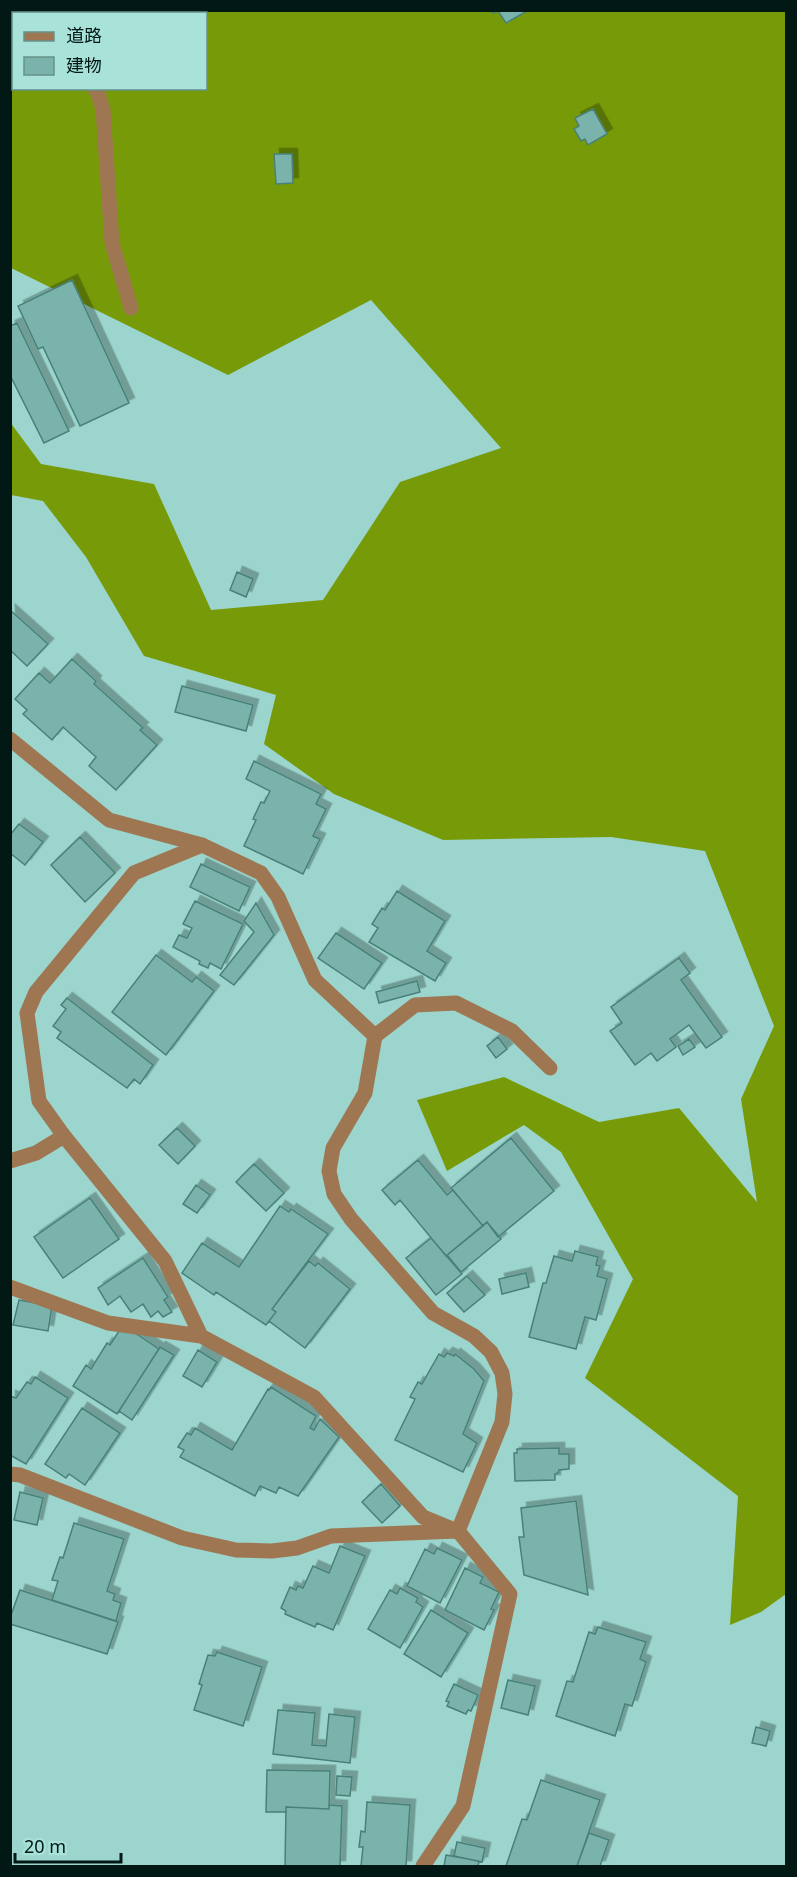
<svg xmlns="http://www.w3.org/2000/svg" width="797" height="1877" font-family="'Noto Sans','Noto Sans JP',sans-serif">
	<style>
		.forest { fill: #779b08; fill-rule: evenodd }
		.building { fill: #7ab3ab; stroke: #488179; stroke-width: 1.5; filter: url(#shadow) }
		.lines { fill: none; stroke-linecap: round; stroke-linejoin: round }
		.lane { stroke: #9e7752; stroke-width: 15 }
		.street { stroke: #9e7752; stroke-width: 15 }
	</style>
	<defs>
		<filter id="shadow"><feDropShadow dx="5.5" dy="-5.5" stdDeviation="0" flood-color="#0004"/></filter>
	</defs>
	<rect width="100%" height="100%" fill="#9bd5cd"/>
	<path class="forest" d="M11,11H786V1594L761,1612L730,1625L738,1496L585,1378L633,1279L561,1152L524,1125L447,1171L417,1100L504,1077L599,1122L679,1108L757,1202L741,1099L774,1026L705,851L611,837L443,840L334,794L264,744L276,695L144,656L86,557L43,501L11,495L10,422L41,464L154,484L211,610L323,600L400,482L501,448L371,300L228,375L11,268ZM14,14H206V88H14Z"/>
	<path class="building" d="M491,10H529L506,23L498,11L493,13Z
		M593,109L607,134L588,145L585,139L581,141L574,129L579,126L575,118Z
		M274,154H292L293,183L276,184Z
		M72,280L129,403L80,426L43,347L38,349L18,306Z
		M17,323L69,431L44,443L10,375V326Z
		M237,572L253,579L246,597L230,590Z
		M10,610L48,644L27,666L10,650Z
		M72,659L96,681L94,684L143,728L140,730L157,745L116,790L89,766L96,757L63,727L52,740L23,714L27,710L15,699L39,673L50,683Z
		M182,686L253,705L246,731L175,712Z
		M254,761L321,794L316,804L326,809L313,836L320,839L303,874L244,846L256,820L253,819L261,802L264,803L270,791L246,779Z
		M19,824L43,842L25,865L10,853V835Z
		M80,837L115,873L85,902L51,865Z
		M201,864L250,887L239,911L190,887Z
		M397,891L445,921L427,951L446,963L435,981L369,942L378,928L372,924L382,908L385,910Z
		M195,901L243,924L221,969L210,963L208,968L199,964L200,961L173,947L179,935L187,938L192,928L183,924Z
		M256,903L274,935L234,985L220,975L254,932L244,921Z
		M336,933L382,963L364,989L318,958Z
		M156,955L192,982L196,977L214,991L166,1055L112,1012Z
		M679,958L690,973L681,980L722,1037L706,1048L689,1025L670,1039L676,1047L657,1061L651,1053L635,1065L610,1031L622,1023L611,1007Z
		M417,981L420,992L379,1003L376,992Z
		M67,998L153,1065L140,1084L134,1079L127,1088L57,1038L61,1032L53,1026L66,1009L61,1005Z
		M498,1037L507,1049L496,1058L487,1046Z
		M689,1039L695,1047L683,1055L678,1046Z
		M177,1128L195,1146L178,1164L159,1145Z
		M511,1138L554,1191L498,1237L487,1222L483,1226L451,1188Z
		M418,1160L447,1195L453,1190L483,1226L446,1256L400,1200L395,1205L382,1190Z
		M254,1164L284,1193L266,1211L236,1182Z
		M196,1185L210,1195L197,1213L183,1204Z
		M90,1198L119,1239L63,1278L34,1237Z
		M280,1206L289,1212L291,1209L328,1234L272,1309L276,1312L266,1325L216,1292L214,1295L182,1273L202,1243L239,1267Z
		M487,1222L501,1239L461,1272L447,1255Z
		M431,1238L462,1274L436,1295L406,1258Z
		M575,1251L598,1257L596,1265L600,1266L597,1276L607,1279L596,1320L585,1317L576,1349L529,1337L543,1283H546L554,1256L572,1261Z
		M143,1258L168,1297L164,1300L172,1312L163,1317L158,1311L151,1317L143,1304L131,1312L120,1296L108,1305L98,1288Z
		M309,1261L315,1266L318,1263L350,1289L305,1348L269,1321L276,1312L272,1309Z
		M526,1273L529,1287L502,1294L499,1279Z
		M467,1276L485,1295L464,1312L447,1293Z
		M19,1300L52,1306L48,1331L13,1325Z
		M123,1325L159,1349L117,1414L73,1386L86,1365L91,1369L107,1343L110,1345Z
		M160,1347L174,1355L132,1420L119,1411Z
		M198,1350L217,1362L202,1387L183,1376Z
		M447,1353L454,1356L455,1354L474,1369L484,1381L463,1434L477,1443L463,1472L395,1440L415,1399L410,1397L418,1382L422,1384L439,1354L444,1357Z
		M35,1377L68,1398L26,1464L10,1455V1396L16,1398L27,1382L31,1384Z
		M271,1387L316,1416L310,1428L314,1430L320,1419L339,1437L298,1496L279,1487L276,1493L260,1486L255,1496L180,1457L184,1450L178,1447L187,1433L191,1435L195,1428L232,1450L268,1389L269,1390Z
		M82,1408L120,1433L85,1485L69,1474L66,1478L45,1464Z
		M559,1448V1454H569V1469L559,1470L558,1473L555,1474V1480L515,1481L514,1453H517V1449Z
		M381,1484L400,1506L382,1523L362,1502Z
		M20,1492L43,1498L37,1525L14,1520Z
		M576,1501L588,1595L524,1575L519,1537H524L521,1508Z
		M74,1523L124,1539L107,1591L115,1594L113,1600L121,1603L116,1621L52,1600L58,1581L52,1580L60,1557L63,1558Z
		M340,1546L365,1556L333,1630L317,1623L315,1627L285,1614L286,1611L281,1608L290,1587L296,1590L298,1586L303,1588L313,1566L329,1573Z
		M437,1548L462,1560L440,1603L407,1586L425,1549L434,1554Z
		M465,1568L483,1577L480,1583L499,1592L491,1609L494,1610L484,1630L445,1610Z
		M400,1588L418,1598L416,1602L423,1607L400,1648L368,1629L390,1590L397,1594Z
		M20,1590L118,1622L107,1654L10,1624V1618Z
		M431,1610L468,1633L441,1677L404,1654Z
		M598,1627L646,1642L640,1659L646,1662L632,1706L625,1704L615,1736L556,1716L567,1681L573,1682L589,1632L595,1634Z
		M217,1652L262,1667L243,1726L194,1710L202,1685L199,1684L208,1655L215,1656Z
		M508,1680L535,1686L528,1715L501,1708Z
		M454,1684L478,1695L471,1711L468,1710L466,1714L447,1706L449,1702L446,1701Z
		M278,1710L315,1713L312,1745L326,1746L329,1714L355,1717L350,1763L273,1754Z
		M756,1727L770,1731L766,1746L752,1743Z
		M267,1770L330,1771L329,1809L286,1807V1812H266Z
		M337,1776L352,1777L350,1796L336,1795Z
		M541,1780L600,1800L577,1866H506L522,1819L527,1820Z
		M367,1802L410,1805L406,1866H361L363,1847H359L361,1831L365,1832Z
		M329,1805L342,1806L340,1866H285L286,1807L329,1809Z
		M589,1833L609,1840L600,1866H577Z
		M457,1842L485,1848L482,1862L454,1856Z
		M446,1855L479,1861L478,1866H444Z"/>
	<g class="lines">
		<path class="lane" d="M10,739L109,820L202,845L261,873L278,897L315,980L375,1036L415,1005L456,1003L512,1031L550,1068
			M64,1136L165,1261L201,1336
			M10,1287L108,1323L201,1336L314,1397L423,1517L457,1531"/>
		<path class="street" d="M40,10L41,14
			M10,79L14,78
			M94,88L97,91L103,109L112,243L131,308
			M10,1161L36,1153L64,1136L39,1101L27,1013L36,992L134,873L202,845
			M10,1474L20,1475L182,1538L236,1550L272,1551L297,1548L331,1536L458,1531L502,1422L505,1394L502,1373L491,1352L474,1336L433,1313L351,1219L334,1194L329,1171L333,1148L365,1093L375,1036
			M423,1866L463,1806L510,1594L458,1531"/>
	</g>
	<rect width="797" height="1877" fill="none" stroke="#021815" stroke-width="24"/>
	<rect x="12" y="12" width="195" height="78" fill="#a8e2d9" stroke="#66918b" stroke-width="1.5"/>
	<rect x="24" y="32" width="30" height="9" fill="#9e7752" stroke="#66918b" stroke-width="1.5"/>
	<text x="66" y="42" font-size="18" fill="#021815">道路</text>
	<rect x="24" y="57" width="30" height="18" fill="#7ab3ab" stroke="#66918b" stroke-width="1.5"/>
	<text x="66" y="72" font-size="18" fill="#021815">建物</text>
	<path d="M15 1853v9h106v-9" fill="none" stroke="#021815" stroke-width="3"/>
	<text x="24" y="1853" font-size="18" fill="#021815" stroke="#a8e2d9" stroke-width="4.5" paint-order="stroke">20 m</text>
</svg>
